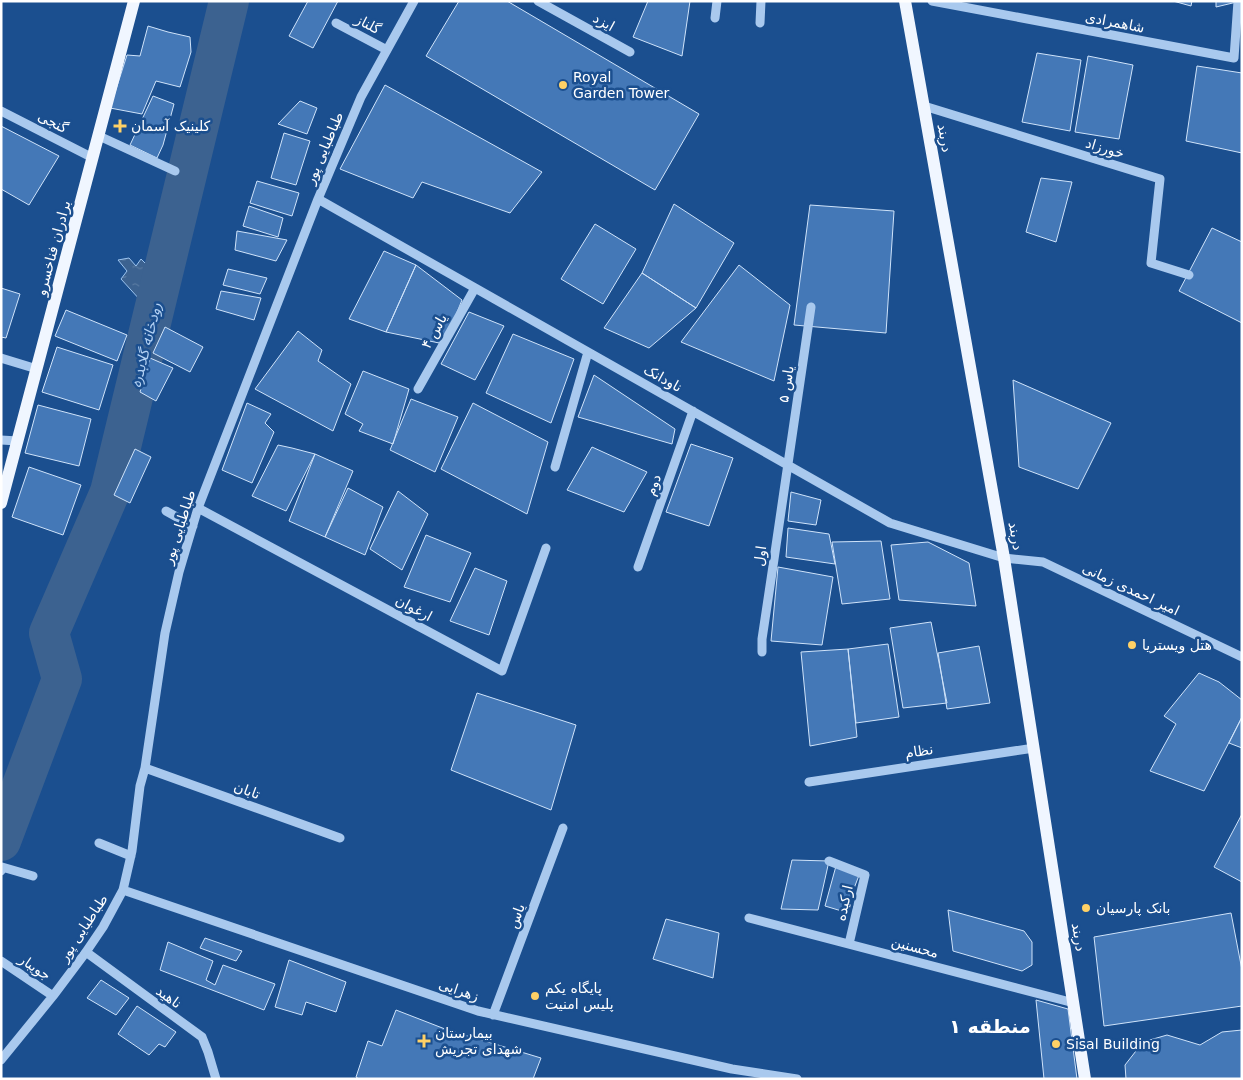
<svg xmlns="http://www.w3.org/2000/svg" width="1243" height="1080" font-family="'DejaVu Sans','Noto Sans Arabic',sans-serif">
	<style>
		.water { fill: url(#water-ripples); stroke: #9cc4f0 }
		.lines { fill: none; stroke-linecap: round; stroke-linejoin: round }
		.river { stroke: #3c6290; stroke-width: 40 }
		.building { fill: #4478b7; stroke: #cfe3fa }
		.minor { stroke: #a9c9ee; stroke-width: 9 }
		.major { stroke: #f0f6ff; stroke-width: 12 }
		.poi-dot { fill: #ffd166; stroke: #1b4f8f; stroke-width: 2 }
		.labels { text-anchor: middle; stroke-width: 5; stroke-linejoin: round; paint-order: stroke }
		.street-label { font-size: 14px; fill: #fff; stroke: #1b4f8f }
		.poi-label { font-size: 14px; fill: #fff; stroke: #1b4f8f; text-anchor: start }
		.water-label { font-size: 15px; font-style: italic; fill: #b5d3f5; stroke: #1b4f8f }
		.district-label { font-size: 19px; font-weight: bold; fill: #fff; stroke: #1b4f8f }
	</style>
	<defs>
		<pattern id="water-ripples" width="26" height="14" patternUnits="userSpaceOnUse" patternTransform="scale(1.25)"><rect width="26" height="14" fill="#3c6290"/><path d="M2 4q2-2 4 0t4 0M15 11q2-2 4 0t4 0" fill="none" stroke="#597aa1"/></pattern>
	</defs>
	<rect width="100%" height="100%" fill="#1b4f8f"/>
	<path class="water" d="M129,258L136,266L141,259L151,269L141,301L121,279L127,271L118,260Z"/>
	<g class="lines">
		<path class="river" d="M1,841L62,679L49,633L110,492L229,1"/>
	</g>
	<path class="building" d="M308,1H338L313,48L289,36Z
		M459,1H507L699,114L655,190L426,56Z
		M648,1H690L682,56L633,37Z
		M1173,1H1192L1191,6Z
		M1216,1H1241L1216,7Z
		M148,26L168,32L190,37L191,52L180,87L156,81L142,114L110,108L127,55L140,56Z
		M1037,53L1081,60L1070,131L1022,122Z
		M1088,56L1133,65L1119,139L1075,132Z
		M1197,66L1242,73V153L1186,141Z
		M385,85L542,172L510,213L422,182L413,198L340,169Z
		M153,96L174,104L163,145L157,158L130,145Z
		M300,101L317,108L307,134L278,124Z
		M1,126L59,156L29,205L1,189Z
		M284,133L310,141L296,185L271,178Z
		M1041,178L1072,182L1056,242L1026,232Z
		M257,181L299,193L292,216L250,203Z
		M674,204L734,243L696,308L642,273Z
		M810,205L894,211L886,333L794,325Z
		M249,206L283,218L278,237L243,226Z
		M595,224L636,249L603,304L561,279Z
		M1212,228L1242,242V323L1179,291Z
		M237,231L287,240L276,261L235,250Z
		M384,251L416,265L386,332L349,319Z
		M416,265L462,300L444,344L386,332Z
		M739,265L790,305L774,381L681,342Z
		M228,269L267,278L260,294L223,285Z
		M642,273L696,308L649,348L604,328Z
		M1,288L20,294L6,338L1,337Z
		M221,291L261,298L254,320L216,309Z
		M66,310L127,335L117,361L55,336Z
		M469,312L504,326L475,380L441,364Z
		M165,327L203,347L190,372L153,353Z
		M298,331L322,350L318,361L351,384L333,431L255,389Z
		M513,334L574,359L551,423L486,393Z
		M57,347L113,365L99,410L42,392Z
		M150,358L173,368L156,401L140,392Z
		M363,371L409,389L393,444L359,431L363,424L345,414Z
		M594,375L675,429L672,444L578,417Z
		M1013,380L1111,423L1078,489L1019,467Z
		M411,399L458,417L435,472L390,450Z
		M247,403L271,414L265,423L274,432L252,483L222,470Z
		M473,403L548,442L527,514L441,469Z
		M38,405L91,419L79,466L25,453Z
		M691,444L733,458L709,526L666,512Z
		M278,445L292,448L315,454L286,511L252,496Z
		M592,447L647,472L624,512L567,490Z
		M135,449L151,457L130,503L114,495Z
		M315,454L353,471L325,537L289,521Z
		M29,467L81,485L63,535L12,517Z
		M348,488L383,507L365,555L325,537Z
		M398,491L428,514L402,570L370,549Z
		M791,492L821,500L816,525L788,521Z
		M788,528L829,534L835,564L786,557Z
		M426,535L471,553L450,602L404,587Z
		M881,541L890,599L842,604L832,542Z
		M928,542L969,563L976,606L899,600L891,545Z
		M778,567L833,577L822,645L771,641Z
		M475,568L507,581L489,635L450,621Z
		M931,622L947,703L903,708L890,628Z
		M888,644L899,717L856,723L848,649Z
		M979,646L990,703L947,709L938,653Z
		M848,649L857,737L810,746L801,652Z
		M1199,673L1219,682L1242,700V717L1204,791L1150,771L1176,724L1164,716Z
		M477,693L576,725L551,810L451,770Z
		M1242,717V748L1229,743Z
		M1242,814V882L1214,867Z
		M792,860L829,861L818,910L781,909Z
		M836,866L861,870L845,912L825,906Z
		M948,910L1024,931L1032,942V965L1022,971L953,951Z
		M1231,913L1242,970V1006L1104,1026L1094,937Z
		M666,919L719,933L713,978L653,959Z
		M205,938L242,951L236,961L200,948Z
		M168,942L213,961L206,980L215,985L223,965L275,984L264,1010L160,970Z
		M289,960L346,982L336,1012L306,1002L302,1015L275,1007Z
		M101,980L129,998L116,1015L87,998Z
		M1036,1000L1068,1009L1077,1079H1044Z
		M137,1006L176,1032L165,1047L159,1044L149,1055L118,1034Z
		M396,1010L445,1029L541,1058L533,1079H359L356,1077L368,1041L382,1046Z
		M1242,1030V1079H1126L1125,1065L1143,1042L1167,1035L1200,1045L1222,1032Z"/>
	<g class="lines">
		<path class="minor" d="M538,1L630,52
			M932,1L1234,58L1238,1
			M715,18L717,1
			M336,23L387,50
			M760,23L761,1
			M924,106L1160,179L1151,263L1189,275
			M1,111L93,158
			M99,136L175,171
			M318,199L890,523L1004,558L1043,562L1242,657
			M1,358L37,369
			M418,389L475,288
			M1,440L18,441
			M555,467L588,352
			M198,508L502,671L546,548
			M166,511L193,526
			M638,567L693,411
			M762,652V639L773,566L811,307
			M145,768L340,838
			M809,782L1034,748
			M99,843L131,856
			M829,861L865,875L849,944
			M1,871L2,867L33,876
			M123,890L478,1011L732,1069L797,1079
			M749,918L1074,1003
			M86,952L202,1037L208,1052L216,1079
			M1,961L53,996
			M493,1015L563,828
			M1,1060L53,996L86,952L103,927L123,890L132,851L140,786L145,768L165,633L179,572L198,508L318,199L361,97L414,1"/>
		<path class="major" d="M905,1L1004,558L1085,1079
			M1,503L134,1"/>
	</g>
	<g class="poi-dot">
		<circle cx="563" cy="85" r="5"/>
		<path d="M117.5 118.5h5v5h5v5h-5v5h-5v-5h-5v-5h5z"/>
		<circle cx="1132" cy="645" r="5"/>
		<circle cx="1086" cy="908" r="5"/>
		<circle cx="535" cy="996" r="5"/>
		<path d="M421.5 1033.5h5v5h5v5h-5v5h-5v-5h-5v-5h5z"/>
		<circle cx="1056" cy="1044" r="5"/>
	</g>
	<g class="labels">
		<g class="street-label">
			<text transform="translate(604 22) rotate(29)" y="5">ایزد</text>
			<text transform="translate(1115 22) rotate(11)" y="5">شاهمرادی</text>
			<text transform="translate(368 24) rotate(28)" y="5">گلناز</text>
			<text transform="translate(53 122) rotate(27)" y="5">گنجی</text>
			<text transform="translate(945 138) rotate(80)" y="5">دربند</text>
			<text transform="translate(324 148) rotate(-67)" y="5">طباطبایی پور</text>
			<text transform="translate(1105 148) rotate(17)" y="5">خورزاد</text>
			<text transform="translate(53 248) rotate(-75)" y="5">برادران فناخسرو</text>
			<text transform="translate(434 331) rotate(-61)" y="5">یاس ۴</text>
			<text transform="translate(663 378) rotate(29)" y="5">ناودانک</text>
			<text transform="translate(786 384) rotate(-81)" y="5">یاس ۵</text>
			<text transform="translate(653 485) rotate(-71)" y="5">دوم</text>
			<text transform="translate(179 527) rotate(-72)" y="5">طباطبایی پور</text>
			<text transform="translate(1016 536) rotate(80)" y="5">دربند</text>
			<text transform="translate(760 556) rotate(-82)" y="5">اول</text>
			<text transform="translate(1131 589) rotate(25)" y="5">امیر احمدی زمانی</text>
			<text transform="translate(414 608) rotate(28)" y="5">ارغوان</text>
			<text transform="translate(919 751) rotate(-9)" y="5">نظام</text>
			<text transform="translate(247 790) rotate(20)" y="5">تابان</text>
			<text transform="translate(844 903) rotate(-77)" y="5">ارکیده</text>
			<text transform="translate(516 916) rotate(-70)" y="5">یاس</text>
			<text transform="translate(83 928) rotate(-57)" y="5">طباطبایی پور</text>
			<text transform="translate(1079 937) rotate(81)" y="5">دربند</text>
			<text transform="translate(915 947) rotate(15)" y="5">محسنین</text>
			<text transform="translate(35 967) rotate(34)" y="5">جویبار</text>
			<text transform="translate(459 990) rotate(19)" y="5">زهرایی</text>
			<text transform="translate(169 997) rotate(36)" y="5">ناهید</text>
		</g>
		<g class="poi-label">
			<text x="573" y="82">Royal<tspan x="573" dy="16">Garden Tower</tspan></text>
			<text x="131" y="131">کلینیک آسمان</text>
			<text x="1142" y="650">هتل ویستریا</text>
			<text x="1096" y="913">بانک پارسیان</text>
			<text x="545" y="993">پایگاه یکم<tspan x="545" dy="16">پلیس امنیت</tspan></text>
			<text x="435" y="1038">بیمارستان<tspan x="435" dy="16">شهدای تجریش</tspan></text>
			<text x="1066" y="1049">Sisal Building</text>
		</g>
		<g class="water-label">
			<text transform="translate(146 345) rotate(-76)" y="5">رودخانه گلابدره</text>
		</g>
		<g class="district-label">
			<text x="990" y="1033">منطقه ۱</text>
		</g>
	</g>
	<rect width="1243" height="1080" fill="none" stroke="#ffffff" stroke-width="5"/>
</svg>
